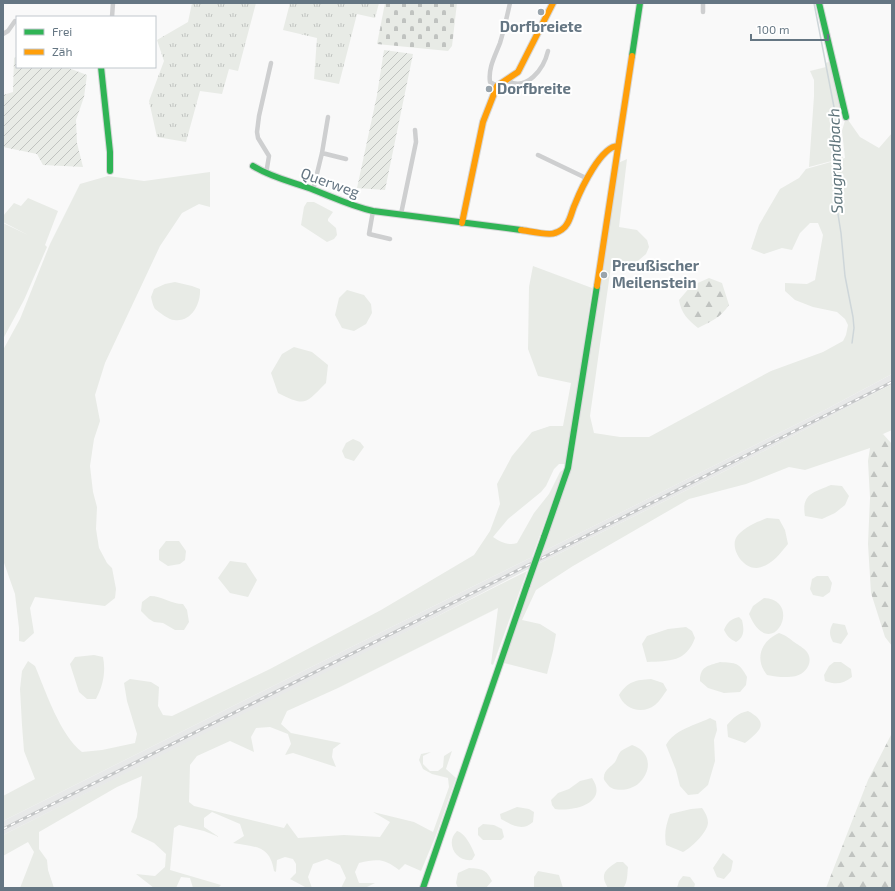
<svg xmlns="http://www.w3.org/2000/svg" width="895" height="891" font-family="'Exo 2',sans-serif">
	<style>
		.built { fill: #e8e9e9 }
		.grass { fill: #e8ebe6 }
		.forest { fill: url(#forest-firs) }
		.cemetery { fill: url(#cemetery-stones) }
		.park { fill: url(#park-tufts) }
		.garden { fill: url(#garden-furrows) }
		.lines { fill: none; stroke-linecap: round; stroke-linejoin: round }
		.stream { stroke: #ced6d9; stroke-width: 1.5 }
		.fast-casing { stroke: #d5d6d7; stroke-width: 8 }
		.slow-casing { stroke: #d5d6d7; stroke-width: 8 }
		.street { stroke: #cecfd0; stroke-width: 4.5 }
		.fast { stroke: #30b455; stroke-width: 6 }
		.slow { stroke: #ff9f0a; stroke-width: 6 }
		.rail-casing { stroke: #c3c5c6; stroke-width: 3 }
		.rail { stroke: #fff; stroke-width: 1.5; stroke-dasharray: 4.5; stroke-linecap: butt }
		.fast-bridge-casing { stroke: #d5d6d7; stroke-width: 8; stroke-linecap: butt }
		.fast-bridge { stroke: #30b455; stroke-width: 6 }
		.poi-dot { fill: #99a4ac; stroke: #fff; stroke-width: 1.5 }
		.labels { text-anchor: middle; stroke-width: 4; stroke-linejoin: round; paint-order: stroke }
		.poi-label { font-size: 15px; font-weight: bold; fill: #657683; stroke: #fff; text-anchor: start }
		.street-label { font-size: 15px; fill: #657683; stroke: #fff }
		.water-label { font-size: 16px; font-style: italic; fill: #60757c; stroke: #fff }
	</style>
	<defs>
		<pattern id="forest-firs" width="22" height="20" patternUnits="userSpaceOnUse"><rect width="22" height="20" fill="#e8ebe6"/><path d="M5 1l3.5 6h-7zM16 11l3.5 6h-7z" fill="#c0c3c0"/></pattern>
		<pattern id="cemetery-stones" width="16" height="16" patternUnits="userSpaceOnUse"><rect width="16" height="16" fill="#e8ebe6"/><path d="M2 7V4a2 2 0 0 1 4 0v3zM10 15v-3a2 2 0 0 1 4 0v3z" fill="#c0c3c0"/></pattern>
		<pattern id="park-tufts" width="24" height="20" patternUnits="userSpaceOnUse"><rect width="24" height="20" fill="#e8ebe6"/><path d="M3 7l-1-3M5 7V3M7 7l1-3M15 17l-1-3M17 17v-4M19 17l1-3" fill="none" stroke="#c0c3c0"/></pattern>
		<pattern id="garden-furrows" width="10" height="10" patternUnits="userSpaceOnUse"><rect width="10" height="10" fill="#e8ebe6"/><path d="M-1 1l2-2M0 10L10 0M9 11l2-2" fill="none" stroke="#c0c3c0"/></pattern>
	</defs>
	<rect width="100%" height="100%" fill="#f9f9f9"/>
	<path class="built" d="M892,374V384L843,410L735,466L538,564L316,679L3,835V821L245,700L532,557L823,411Z"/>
	<path class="grass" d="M829,62L840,103L839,137L843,158L809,167L814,96V80L810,71L826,67L825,63Z
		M846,117L860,137L879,148L892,133V374L823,411L542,552L573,463L618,163L627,159L619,227L637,230L647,240L649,247L646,254L639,260L628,266H611L590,416L594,433L620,437H649L771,371L823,352L843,341L846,335L848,325L845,319L837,312L813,307L795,300L785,291V283L807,284L815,280L823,235L818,223H810L800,233L792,250L782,248L764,254L751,249L759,225L780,189L799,178L806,169L845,158L842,131Z
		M210,172V207L199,204L182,213L160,246L105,363L95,395L100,421L94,439L90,466L93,492L97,507L96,529L99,548L107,563L112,568L116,589L115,598L105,606L35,597L30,608L34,633L24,642L19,641V628L15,594L3,560V350L20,319L50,244L80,184L108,176L144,181Z
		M28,198L58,211L45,245L47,247L24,300L3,339V223L28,235L3,222V216L14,203L21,206Z
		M307,202H314L333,212L328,219V221L336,228L337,235L334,239L327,242L301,225L304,207Z
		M533,266L592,288L574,416L565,464H559L554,469L546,486L541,492L508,519L493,537C500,542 509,546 517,543L534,513L549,494L560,472L564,469L532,557L245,700L3,821V796L35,779L24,751L22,725L20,689L22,671L28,661L35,666C46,692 60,735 82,752L102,750L135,743L137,734L127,701L124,683L130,679L151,682L159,687L158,706L163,715L172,716L270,669L381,610L474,555L490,531L500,504L497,484L512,456L532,432L550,426H563L571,383L538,376L528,349L529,287Z
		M175,282L192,286L200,289C201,304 191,323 174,320C169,320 159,312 155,309C153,306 152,301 151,297L154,289L165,284Z
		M347,290L364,295L371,304L372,313L366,324L354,331L342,328L335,315L339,298Z
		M294,347L312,352L328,365L326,383C305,404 306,407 278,393L271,373L282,354Z
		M892,384V430L883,434L879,449L870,448L805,470L789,467L746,484L689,499L573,566L536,590L522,620L540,624L556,634L553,651L547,674L504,663L538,564L735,466Z
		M353,439L360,442L364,447L354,461L345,458L342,451L346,443Z
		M831,485L842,486L849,496L845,505L835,513L822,519L805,516C801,494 814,492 831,485Z
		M767,518L779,519L785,530L788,544C779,555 771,566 757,568C742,569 728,546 738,535C746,526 757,522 767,518Z
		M166,541H179L186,551L185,560L180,564L168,566L159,560V550Z
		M230,561L246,563L257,580L248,597L230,593L218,578Z
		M527,571L493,665L491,664L498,608L338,688L287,711L281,724L291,733L341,743L333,749L332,757L336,767L293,753L285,755L291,744L288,734L270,727L256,728L251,737L254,752L230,741L197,756L190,765L189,802L194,806L284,828L287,823L298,838L344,835L380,837L390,822L373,812L414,822L433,832L449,787L448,778L432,774L423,769L419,760L421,754L431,752L423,756V764L430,771H438L443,767L444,756L452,751L446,769L456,778L436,835L421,871L405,864L399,870C384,858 377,859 359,863L355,872L359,883H375L365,888H341L346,878L340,865L327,859L313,864L308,877L312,888H307L290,879L296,873V864L293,859L285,857L277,860L276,872L274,871C270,845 255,847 233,843L244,836L240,824L212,812L204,818V827L219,837L204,831L179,825L174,828L170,870L221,885L218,888H193L190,878L181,877L176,888H154L136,874L155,876L165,867L166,854L154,843L131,832L137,817L142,776L117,787L39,832V849L47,860L48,870L54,888H20L34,852L28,842L3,856V835Z
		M817,576H828L832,583L830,592L823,597L813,595L810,589L812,579Z
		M150,596C162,596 171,604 183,604L187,610L189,622L184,630H175L163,623L154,622L149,619L141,611L142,602Z
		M764,598C805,600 771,666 749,614L753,606Z
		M739,617L742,620C744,629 745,637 736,642C730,639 727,636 724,630C727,622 731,619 739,617Z
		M833,623L845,625L848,634L841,644L833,642C829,635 829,630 833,623Z
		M686,627L692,631L695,638C686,662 670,661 647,662L642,644L647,636L668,629Z
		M779,633C786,635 791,640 797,644C800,646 805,649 807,652C814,662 806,673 796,676C787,678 776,677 767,675C754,659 761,641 779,633Z
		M94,655L103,657C106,672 103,686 96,699H87L79,692L70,664L75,657Z
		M720,662C736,663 739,662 747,677L746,685L740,692L724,693L708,688L700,681C700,666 708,666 720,662Z
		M834,662H841L851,669L852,677C843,684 836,685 825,681L824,675L829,666Z
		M651,679L663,683L667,690C663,695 660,701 655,705C642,715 624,709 619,695C628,681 636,680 651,679Z
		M748,711C770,723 760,731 745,743L728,737L727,725C733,718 738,713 748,711Z
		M710,718L716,721L717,730L714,740L715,761L708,785L698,794L688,795L680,786L676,770L666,745C675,729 694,726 710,718Z
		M632,745C651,751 653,771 638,784C631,790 614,793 608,785C606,782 603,780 604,777C604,770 611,767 615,762C617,759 618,754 621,751C624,749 628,747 632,745Z
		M592,778C609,803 574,812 555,809L552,805L551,800L558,793L569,789L580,781Z
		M517,807L529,809L534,812L533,822C522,832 512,825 501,819L500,814Z
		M702,808C705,812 708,817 708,823C707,833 691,848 683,852L666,845C664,833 666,825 670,814L691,809Z
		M483,824L494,825L502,829L504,837L501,840H483L478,835V828Z
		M457,831C465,833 472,847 475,855L472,860C455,862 445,842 457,831Z
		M723,853L733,861L731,871L724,879L717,877L713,868Z
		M617,862H623L628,867C627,874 628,882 623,888H608C599,874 606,869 617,862Z
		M469,868C482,869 486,869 492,881L486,888H458L456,883L458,873Z
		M538,871L559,875L563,888H534V877Z
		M683,876L690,877L695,884L694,888H677L679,881Z"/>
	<path class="forest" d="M709,278L722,283L729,305C720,318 712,321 698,328C688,320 681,313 679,300L691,286Z
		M883,434L892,444V646L885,637L871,593L868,544L870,498L868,461L870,448Z
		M892,733V888H826L868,780Z"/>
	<path class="cemetery" d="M385,3H457L452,46L448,51L377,44Z"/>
	<path class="park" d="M192,3H256L238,71L229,69L222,94L200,91L186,142L157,137L149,101L164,61L157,40L188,22Z
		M290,3H379L375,18L357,14L339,84L314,79L317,38L283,30Z"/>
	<path class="garden" d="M384,50L413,54L385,190L357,188L377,95Z
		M17,56V67H66L87,75L84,97L76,120L77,143L83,167L43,165L37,154L3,147V95L13,92L14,58Z"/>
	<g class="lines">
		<path class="stream" d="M814,3L834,107L836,164L833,183L841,233L845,276L853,317L854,328L852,343"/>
		<defs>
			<path id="fast" d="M819,3L846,117
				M632,56L640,3
				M101,67L110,152V171
				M253,166C272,178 293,182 314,190C335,198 351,206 373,211L521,230
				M544,537L568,468L597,286
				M423,888L527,585"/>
			<path id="slow" d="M462,223L483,122L497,86L518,72L553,3
				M521,230C529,231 549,236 555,233C559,232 565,228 567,224C571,218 572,210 575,204C581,189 601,146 618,146
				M597,286L632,56"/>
		</defs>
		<use href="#fast" class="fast-casing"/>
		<use href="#slow" class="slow-casing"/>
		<path class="street" d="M703,12V3
			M112,17L113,3
			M3,34L8,31L15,21
			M506,80C527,93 544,68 548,51
			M497,86L490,82C488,68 495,56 500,43C504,30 507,16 510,3
			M322,153L346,159
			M538,155L588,179
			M266,174L269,156L258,138L257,132L259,116L271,63
			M313,190L322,153L328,117
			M373,211L369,234L390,239
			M401,214L416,142L415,130"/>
		<use href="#fast" class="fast"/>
		<use href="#slow" class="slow"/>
		<defs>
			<path id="rail" d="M3,829L892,382"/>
		</defs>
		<use href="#rail" class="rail-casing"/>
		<use href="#rail" class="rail"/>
		<defs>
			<path id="fast-bridge" d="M527,585L544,537"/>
		</defs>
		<use href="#fast-bridge" class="fast-bridge-casing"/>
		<use href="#fast-bridge" class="fast-bridge"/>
	</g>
	<g class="poi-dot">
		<circle cx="541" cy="12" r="4"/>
		<circle cx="489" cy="89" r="4"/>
		<circle cx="604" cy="275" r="4"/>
	</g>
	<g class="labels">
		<g class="poi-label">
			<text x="541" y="32" text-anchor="middle">Dorfbreiete</text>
			<text x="497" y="94">Dorfbreite</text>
			<text x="612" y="271">Preußischer<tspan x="612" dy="17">Meilenstein</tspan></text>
		</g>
		<g class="street-label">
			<text transform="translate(330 183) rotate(20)" y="5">Querweg</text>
		</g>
		<g class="water-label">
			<text transform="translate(835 161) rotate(-92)" y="6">Saugrundbach</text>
		</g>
	</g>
	<rect width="895" height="891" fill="none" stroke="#657683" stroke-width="8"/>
	<rect x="16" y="16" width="140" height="52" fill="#ffffff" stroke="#c1c8cd"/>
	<rect x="24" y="29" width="20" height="6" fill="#30b455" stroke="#c1c8cd"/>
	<text x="52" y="36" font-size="12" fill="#657683">Frei</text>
	<rect x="24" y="49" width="20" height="6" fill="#ff9f0a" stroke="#c1c8cd"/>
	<text x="52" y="56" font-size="12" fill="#657683">Zäh</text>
	<path d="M751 34v6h77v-6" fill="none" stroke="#657683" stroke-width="2"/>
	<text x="757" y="34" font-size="12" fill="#657683" stroke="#ffffff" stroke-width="3" paint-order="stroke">100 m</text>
</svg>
